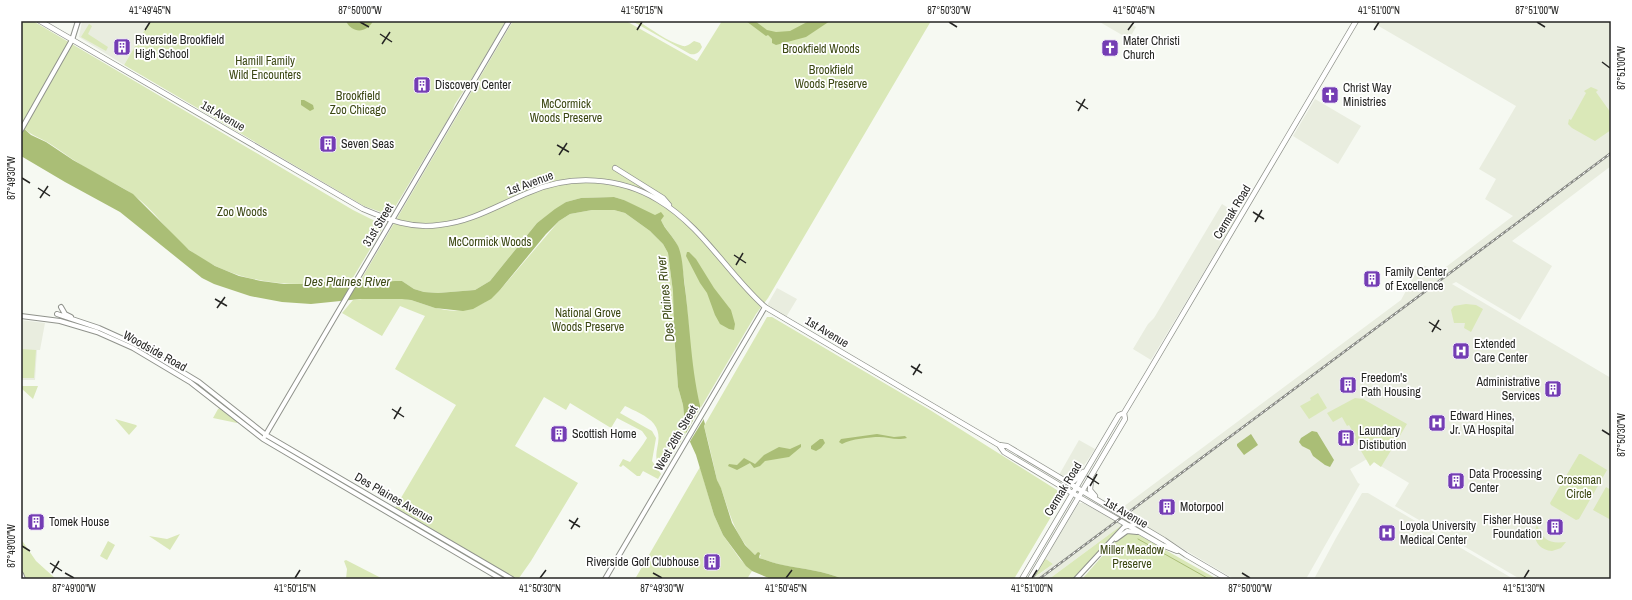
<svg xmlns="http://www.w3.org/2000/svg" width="1632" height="600" font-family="'Archivo Narrow',sans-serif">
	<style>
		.built { fill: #e9eddf }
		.green { fill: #dae8b8 }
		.water { fill: #aabe76 }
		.pier { fill: #f6f9f2 }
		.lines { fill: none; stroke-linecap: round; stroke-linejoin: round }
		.stream { stroke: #aabe76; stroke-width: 1 }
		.secondary-casing { stroke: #90938c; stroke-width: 6 }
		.primary-casing { stroke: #90938c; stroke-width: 6 }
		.secondary { stroke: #fff; stroke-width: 4 }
		.primary { stroke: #fff; stroke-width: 4.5 }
		.rail-casing { stroke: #888a85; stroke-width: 2.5 }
		.rail { stroke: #fff; stroke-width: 1; stroke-dasharray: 3; stroke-linecap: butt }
		.ticks { fill: none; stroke: #252523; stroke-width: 1.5 }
		.labels { text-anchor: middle; stroke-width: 3.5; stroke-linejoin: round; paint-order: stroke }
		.poi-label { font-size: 12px; fill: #252523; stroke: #fff; text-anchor: start }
		.park-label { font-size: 12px; fill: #3b4712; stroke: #fff }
		.street-label { font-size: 12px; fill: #252523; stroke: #fff }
		.water-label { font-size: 13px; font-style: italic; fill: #3e4a16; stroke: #fff }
		.neatline { fill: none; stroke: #252523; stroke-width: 1.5 }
		.ticks-label { font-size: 10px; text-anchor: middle; fill: #252523 }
	</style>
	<rect width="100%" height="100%" fill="#f6f9f2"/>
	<path class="built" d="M82,21H150L124,65L79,37Z
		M1098,21H1126L1136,27L1129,39Z
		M1370,21H1611V166L1512,241L1552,266L1520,320L1456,282L1452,284L1611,378V579H1520L1395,506L1409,483L1374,462L1370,466L1367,459L1350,469L1358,483L1360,484L1306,579H1234L1121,512L1123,507L1401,300L1419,267L1425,266L1438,273L1513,216L1485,199L1496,179L1479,169L1516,106Z
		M1315,99L1361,126L1338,164L1293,136Z
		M1222,204L1236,213L1237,217L1151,360L1133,349L1148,324L1154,318Z
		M777,288L797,299L785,319L766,307Z
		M21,320L45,323L40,350H37L35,380H21Z
		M1079,440L1095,449L1075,479H1066L1059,475Z
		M1362,493H1368L1510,577L1511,579H1314L1336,538Z
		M1079,503H1083L1122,525L1049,579H1033L1053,564L1046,559L1044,560Z"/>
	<path class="green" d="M21,21H33L353,210L379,223L382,228L381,231L351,281C336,279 321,283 306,284C265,285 221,275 188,249C168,233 154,209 132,194C121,186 107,180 95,173C78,164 63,152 47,142C36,136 31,135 21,126Z
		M150,21H506L469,83L455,104L451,114L442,129L392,212L389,215L364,206L124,65Z
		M513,21H626L697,61L722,21H931L768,298L756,314L700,409C685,357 692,301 678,248C676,239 665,230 661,220L624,200L614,197L581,198L566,202L537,223L490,281L475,290L438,293L424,292L414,289L402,281L359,283Z
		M632,21H638C651,29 668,42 683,46C687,47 691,43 694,41L700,43L702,47C699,53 696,55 690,54Z
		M89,24L92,26L88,34L108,47L106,51L81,37Z
		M1591,87L1598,90L1596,92L1611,113V130L1595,141L1572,128L1568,124L1569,119L1571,120L1586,93L1584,91Z
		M592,210H614L625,213L650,231L663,244L668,253L673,292L674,333L678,387L683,405L686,433L664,469C646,457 667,442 654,424C648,416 633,410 625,406L620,413L652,431L656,438L652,461L661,474L658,479L643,471L640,476H637L623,465L621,467L619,466L623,459L630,462C636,453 642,447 647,438L642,431L617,418L611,428L570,403L566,410L544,397L515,446L578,483L531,561L519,578L515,579L395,508L456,405L395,369L425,316L400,306L382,336L342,313L353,300C369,298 395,297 411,300C418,302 425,305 432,307C461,315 479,310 500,290L559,221L570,214Z
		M1466,304L1476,305L1483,309L1471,332L1464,328L1465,323H1454L1451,310L1454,306Z
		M767,317H772L930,410L1060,492L1061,500L1014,579H843C824,571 803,569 782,565C774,564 767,560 759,558L761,555L757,554L755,555C736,538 730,515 722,491C721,487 718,484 717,480C713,462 709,444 704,426Z
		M21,349L36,350L34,378H21Z
		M21,386H38L33,399L21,388Z
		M1318,393L1327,408L1309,419L1300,406L1311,400L1310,398Z
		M1355,398L1363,399L1407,424L1381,467L1374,462L1370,466L1354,439L1356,437L1349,425L1347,426L1342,417L1333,422L1327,413Z
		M220,408L238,421L237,423L213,418L218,409Z
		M115,419L136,425L137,426L129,435Z
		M1579,454H1581L1607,470L1579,519L1576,520L1551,505L1550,503Z
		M700,467L714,515L723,535L740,559L752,571L747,579H635Z
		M1606,487L1611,490V520L1593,510Z
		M1122,525L1075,579H1049Z
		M1537,525C1543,540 1549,544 1566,542L1561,548L1552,551C1538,550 1531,538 1537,525Z
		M1127,533L1137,534L1217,579H1082L1121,535Z
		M180,534L170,550L149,536L167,539Z
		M21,539L36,561L56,579H26L21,569Z
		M108,541L115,545L107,560L100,556Z
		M1046,559L1053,564L1032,579L1044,560Z
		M346,560L383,579H346L347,569L344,561Z"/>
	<path class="water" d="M346,21H373C367,33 352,34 346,21Z
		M746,21H755L767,30L776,32L790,31L809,21H830L806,37L776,45L772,43V39L768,35L766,36Z
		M301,100H304L313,105L314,109L310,111L301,105Z
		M21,126L31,135L46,142L73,160L133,194L189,250L215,266L239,276L261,281L284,284H307L342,280L363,283L395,281H402L414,289L424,292L438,293L475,290L490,281L537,223L555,209L566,202L581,198L614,197L624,200L655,215L661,212L664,216L661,220C665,230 673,236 678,246C683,257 683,275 685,288C691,334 691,378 705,424L704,426L717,480L721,488L732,523L745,545L755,555L758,552L760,553L759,558C767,560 774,564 783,565C803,569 824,571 843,579H771L752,571L746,566L723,535L714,515L696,455L686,433L683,405L678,387L674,333L673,292L668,253L663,244L650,231L625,213L614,210H592L570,214L559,221L546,234L500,290L491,299L473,309L463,311L435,308L411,300L402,299H360L311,304L282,302L250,296L214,284L202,278L120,212L65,182L21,156Z
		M687,252H689L696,259L714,288L731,310L735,324L734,330L729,329L720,324L715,315L707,293L700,283L686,256Z
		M1312,431L1317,432L1334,460L1330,467L1325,465L1313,456L1310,450L1302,446L1299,442L1301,438Z
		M877,434L894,437L905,436L907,438C896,441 889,437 879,437C870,437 851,439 842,444L839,442L841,439Z
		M1251,434L1258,445L1244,455L1237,446V444Z
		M820,439H823L825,443L821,448L816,451L811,449V446Z
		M801,444V447L789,457L765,461L760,466L754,468L750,463L737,470L728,466L729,464L737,465L744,458L755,464L764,455L779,447L790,449Z"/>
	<path class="pier" d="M701,406L705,417L689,443L685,435Z"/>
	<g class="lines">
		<path class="stream" d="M1138,539L1209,579"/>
		<defs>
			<path id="secondary" d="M21,130L72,40L78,21
				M61,307L65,314L71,317
				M57,314L99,328L141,347L199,382L266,435L512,579
				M21,316L60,321L97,332L133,348L190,382L263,439L501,579
				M265,436L509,21
				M1116,539L1127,531L1137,532
				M21,574L23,579
				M605,579L765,307
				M1076,579L1124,527L1137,524"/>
			<path id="primary" d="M40,21L363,209C389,220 411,229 439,225C472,222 500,204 530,192C571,174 620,177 658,200C702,226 728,274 765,307L999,445L1007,446L1164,540L1186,555L1227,579
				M615,168L663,198L669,205
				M999,445L1004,452L1079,497L1162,545L1177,551
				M1091,480L1090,490L1095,496
				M1066,481H1074L1083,472
				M1022,579L1119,415L1124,413L1148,373L1356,21
				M1030,579L1125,419L1124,413"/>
		</defs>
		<use href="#secondary" class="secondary-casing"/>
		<use href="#primary" class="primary-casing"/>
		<use href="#secondary" class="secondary"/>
		<use href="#primary" class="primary"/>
		<defs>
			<path id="rail" d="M1039,579L1611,153"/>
		</defs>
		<use href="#rail" class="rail-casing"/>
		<use href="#rail" class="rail"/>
	</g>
	<path class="ticks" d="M360,22L369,27M949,22L957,27M1537,22L1545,27M145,30L150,22M637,30L642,22M1128,30L1134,22M1374,30L1379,22M380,34L392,42M382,44L390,32M1602,62L1610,68M1076,101L1088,109M1078,111L1085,99M557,145L569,152M559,155L567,143M22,178L30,183M38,188L50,196M40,198L48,186M1253,212L1264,219M1255,222L1262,210M734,255L746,263M736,265L743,253M215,299L227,306M217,308L225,297M1429,322L1441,330M1432,332L1439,320M911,366L922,373M913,375L920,364M392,409L404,417M394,419L401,407M1602,430L1610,435M1087,476L1099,484M1090,486L1097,474M569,520L580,527M571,529L578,518M22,546L30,551M50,563L62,571M52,573L59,561M65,573L74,578M653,573L662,578M1242,573L1250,578M295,578L300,570M540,578L546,570M786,578L792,570M1032,578L1037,570M1524,578L1529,570"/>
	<defs>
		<symbol id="building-square" viewBox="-11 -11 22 22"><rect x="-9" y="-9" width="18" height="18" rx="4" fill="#743db4" stroke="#fff"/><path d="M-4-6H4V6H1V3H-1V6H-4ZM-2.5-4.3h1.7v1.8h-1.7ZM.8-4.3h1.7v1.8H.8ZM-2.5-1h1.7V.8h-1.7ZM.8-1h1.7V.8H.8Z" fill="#fff"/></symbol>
		<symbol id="church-square" viewBox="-11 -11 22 22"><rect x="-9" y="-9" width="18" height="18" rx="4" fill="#743db4" stroke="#fff"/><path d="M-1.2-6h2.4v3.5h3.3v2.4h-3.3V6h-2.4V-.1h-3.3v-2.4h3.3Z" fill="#fff"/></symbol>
		<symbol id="hospital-square" viewBox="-11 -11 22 22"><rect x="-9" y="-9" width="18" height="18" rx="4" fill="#743db4" stroke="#fff"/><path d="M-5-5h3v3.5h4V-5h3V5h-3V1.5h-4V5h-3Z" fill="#fff"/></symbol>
	</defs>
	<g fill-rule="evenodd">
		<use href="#building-square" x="112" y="37" width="20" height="20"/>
		<use href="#church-square" x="1100" y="38" width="20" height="20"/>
		<use href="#building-square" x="412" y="75" width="20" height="20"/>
		<use href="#church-square" x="1320" y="85" width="20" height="20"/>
		<use href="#building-square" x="318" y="134" width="20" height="20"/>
		<use href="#building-square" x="1362" y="269" width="20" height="20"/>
		<use href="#hospital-square" x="1451" y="341" width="20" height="20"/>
		<use href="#building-square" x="1338" y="375" width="20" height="20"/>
		<use href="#building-square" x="1543" y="379" width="20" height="20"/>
		<use href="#hospital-square" x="1427" y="413" width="20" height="20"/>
		<use href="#building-square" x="549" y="424" width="20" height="20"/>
		<use href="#building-square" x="1336" y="428" width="20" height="20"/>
		<use href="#building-square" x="1446" y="471" width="20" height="20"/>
		<use href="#building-square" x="1157" y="497" width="20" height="20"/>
		<use href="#building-square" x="26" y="512" width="20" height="20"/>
		<use href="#building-square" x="1545" y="517" width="20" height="20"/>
		<use href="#hospital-square" x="1377" y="523" width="20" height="20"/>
		<use href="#building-square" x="702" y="552" width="20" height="20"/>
	</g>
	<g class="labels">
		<g class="poi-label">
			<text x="135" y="44">Riverside Brookfield<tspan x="135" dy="14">High School</tspan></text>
			<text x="1123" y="45">Mater Christi<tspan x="1123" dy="14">Church</tspan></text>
			<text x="435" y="89">Discovery Center</text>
			<text x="1343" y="92">Christ Way<tspan x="1343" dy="14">Ministries</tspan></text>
			<text x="341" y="148">Seven Seas</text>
			<text x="1385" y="276">Family Center<tspan x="1385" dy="14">of Excellence</tspan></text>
			<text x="1474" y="348">Extended<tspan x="1474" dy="14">Care Center</tspan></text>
			<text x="1361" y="382">Freedom's<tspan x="1361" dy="14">Path Housing</tspan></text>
			<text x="1540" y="386" text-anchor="end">Administrative<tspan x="1540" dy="14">Services</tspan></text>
			<text x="1450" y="420">Edward Hines,<tspan x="1450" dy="14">Jr. VA Hospital</tspan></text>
			<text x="1359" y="435">Laundary<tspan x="1359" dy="14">Distibution</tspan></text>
			<text x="572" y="438">Scottish Home</text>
			<text x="1469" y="478">Data Processing<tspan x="1469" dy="14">Center</tspan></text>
			<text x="1180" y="511">Motorpool</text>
			<text x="1542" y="524" text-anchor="end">Fisher House<tspan x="1542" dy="14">Foundation</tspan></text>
			<text x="49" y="526">Tomek House</text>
			<text x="1400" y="530">Loyola University<tspan x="1400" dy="14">Medical Center</tspan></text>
			<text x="699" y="566" text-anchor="end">Riverside Golf Clubhouse</text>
		</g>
		<g class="park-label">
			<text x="821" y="53">Brookfield Woods</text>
			<text x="265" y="65">Hamill Family<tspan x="265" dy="14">Wild Encounters</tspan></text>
			<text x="831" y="74">Brookfield<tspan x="831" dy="14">Woods Preserve</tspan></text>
			<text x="358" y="100">Brookfield<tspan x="358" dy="14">Zoo Chicago</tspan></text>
			<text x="566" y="108">McCormick<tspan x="566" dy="14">Woods Preserve</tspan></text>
			<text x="242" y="216">Zoo Woods</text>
			<text x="490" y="246">McCormick Woods</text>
			<text x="588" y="317">National Grove<tspan x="588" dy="14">Woods Preserve</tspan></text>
			<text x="1579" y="484">Crossman<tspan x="1579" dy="14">Circle</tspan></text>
			<text x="1132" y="554">Miller Meadow<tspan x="1132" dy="14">Preserve</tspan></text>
		</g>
		<g class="street-label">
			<text transform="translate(223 116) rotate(30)" y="4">1st Avenue</text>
			<text transform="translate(530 183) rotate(-20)" y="4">1st Avenue</text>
			<text transform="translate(1232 212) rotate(-59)" y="4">Cermak Road</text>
			<text transform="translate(378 225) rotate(-59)" y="4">31st Street</text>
			<text transform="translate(827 332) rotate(31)" y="4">1st Avenue</text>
			<text transform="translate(155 351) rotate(29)" y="4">Woodside Road</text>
			<text transform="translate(676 438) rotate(-60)" y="4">West 26th Street</text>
			<text transform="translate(1063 489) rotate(-59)" y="4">Cermak Road</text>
			<text transform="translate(394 498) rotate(30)" y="4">Des Plaines Avenue</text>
			<text transform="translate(1126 513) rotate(30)" y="4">1st Avenue</text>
		</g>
		<g class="water-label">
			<text x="347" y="286">Des Plaines River</text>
			<text transform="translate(665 299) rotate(-96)" y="5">Des Plaines River</text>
		</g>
	</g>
	<rect width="1632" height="600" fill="none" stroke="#ffffff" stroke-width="44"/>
	<rect x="22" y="22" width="1588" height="556" class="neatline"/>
	<g class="ticks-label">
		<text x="150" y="14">41°49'45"N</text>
		<text x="360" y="14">87°50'00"W</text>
		<text x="642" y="14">41°50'15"N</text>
		<text x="949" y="14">87°50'30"W</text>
		<text x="1134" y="14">41°50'45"N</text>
		<text x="1379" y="14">41°51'00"N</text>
		<text x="1537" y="14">87°51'00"W</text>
		<text transform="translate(1621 68) rotate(-90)" y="4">87°51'00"W</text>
		<text transform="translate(11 178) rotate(-90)" y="4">87°49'30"W</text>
		<text transform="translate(1621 435) rotate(-90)" y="4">87°50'30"W</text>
		<text transform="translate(11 546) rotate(-90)" y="4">87°49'00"W</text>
		<text x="74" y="592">87°49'00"W</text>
		<text x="295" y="592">41°50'15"N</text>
		<text x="540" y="592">41°50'30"N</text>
		<text x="662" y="592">87°49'30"W</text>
		<text x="786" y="592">41°50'45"N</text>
		<text x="1032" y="592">41°51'00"N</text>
		<text x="1250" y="592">87°50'00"W</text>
		<text x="1524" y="592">41°51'30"N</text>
	</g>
</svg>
